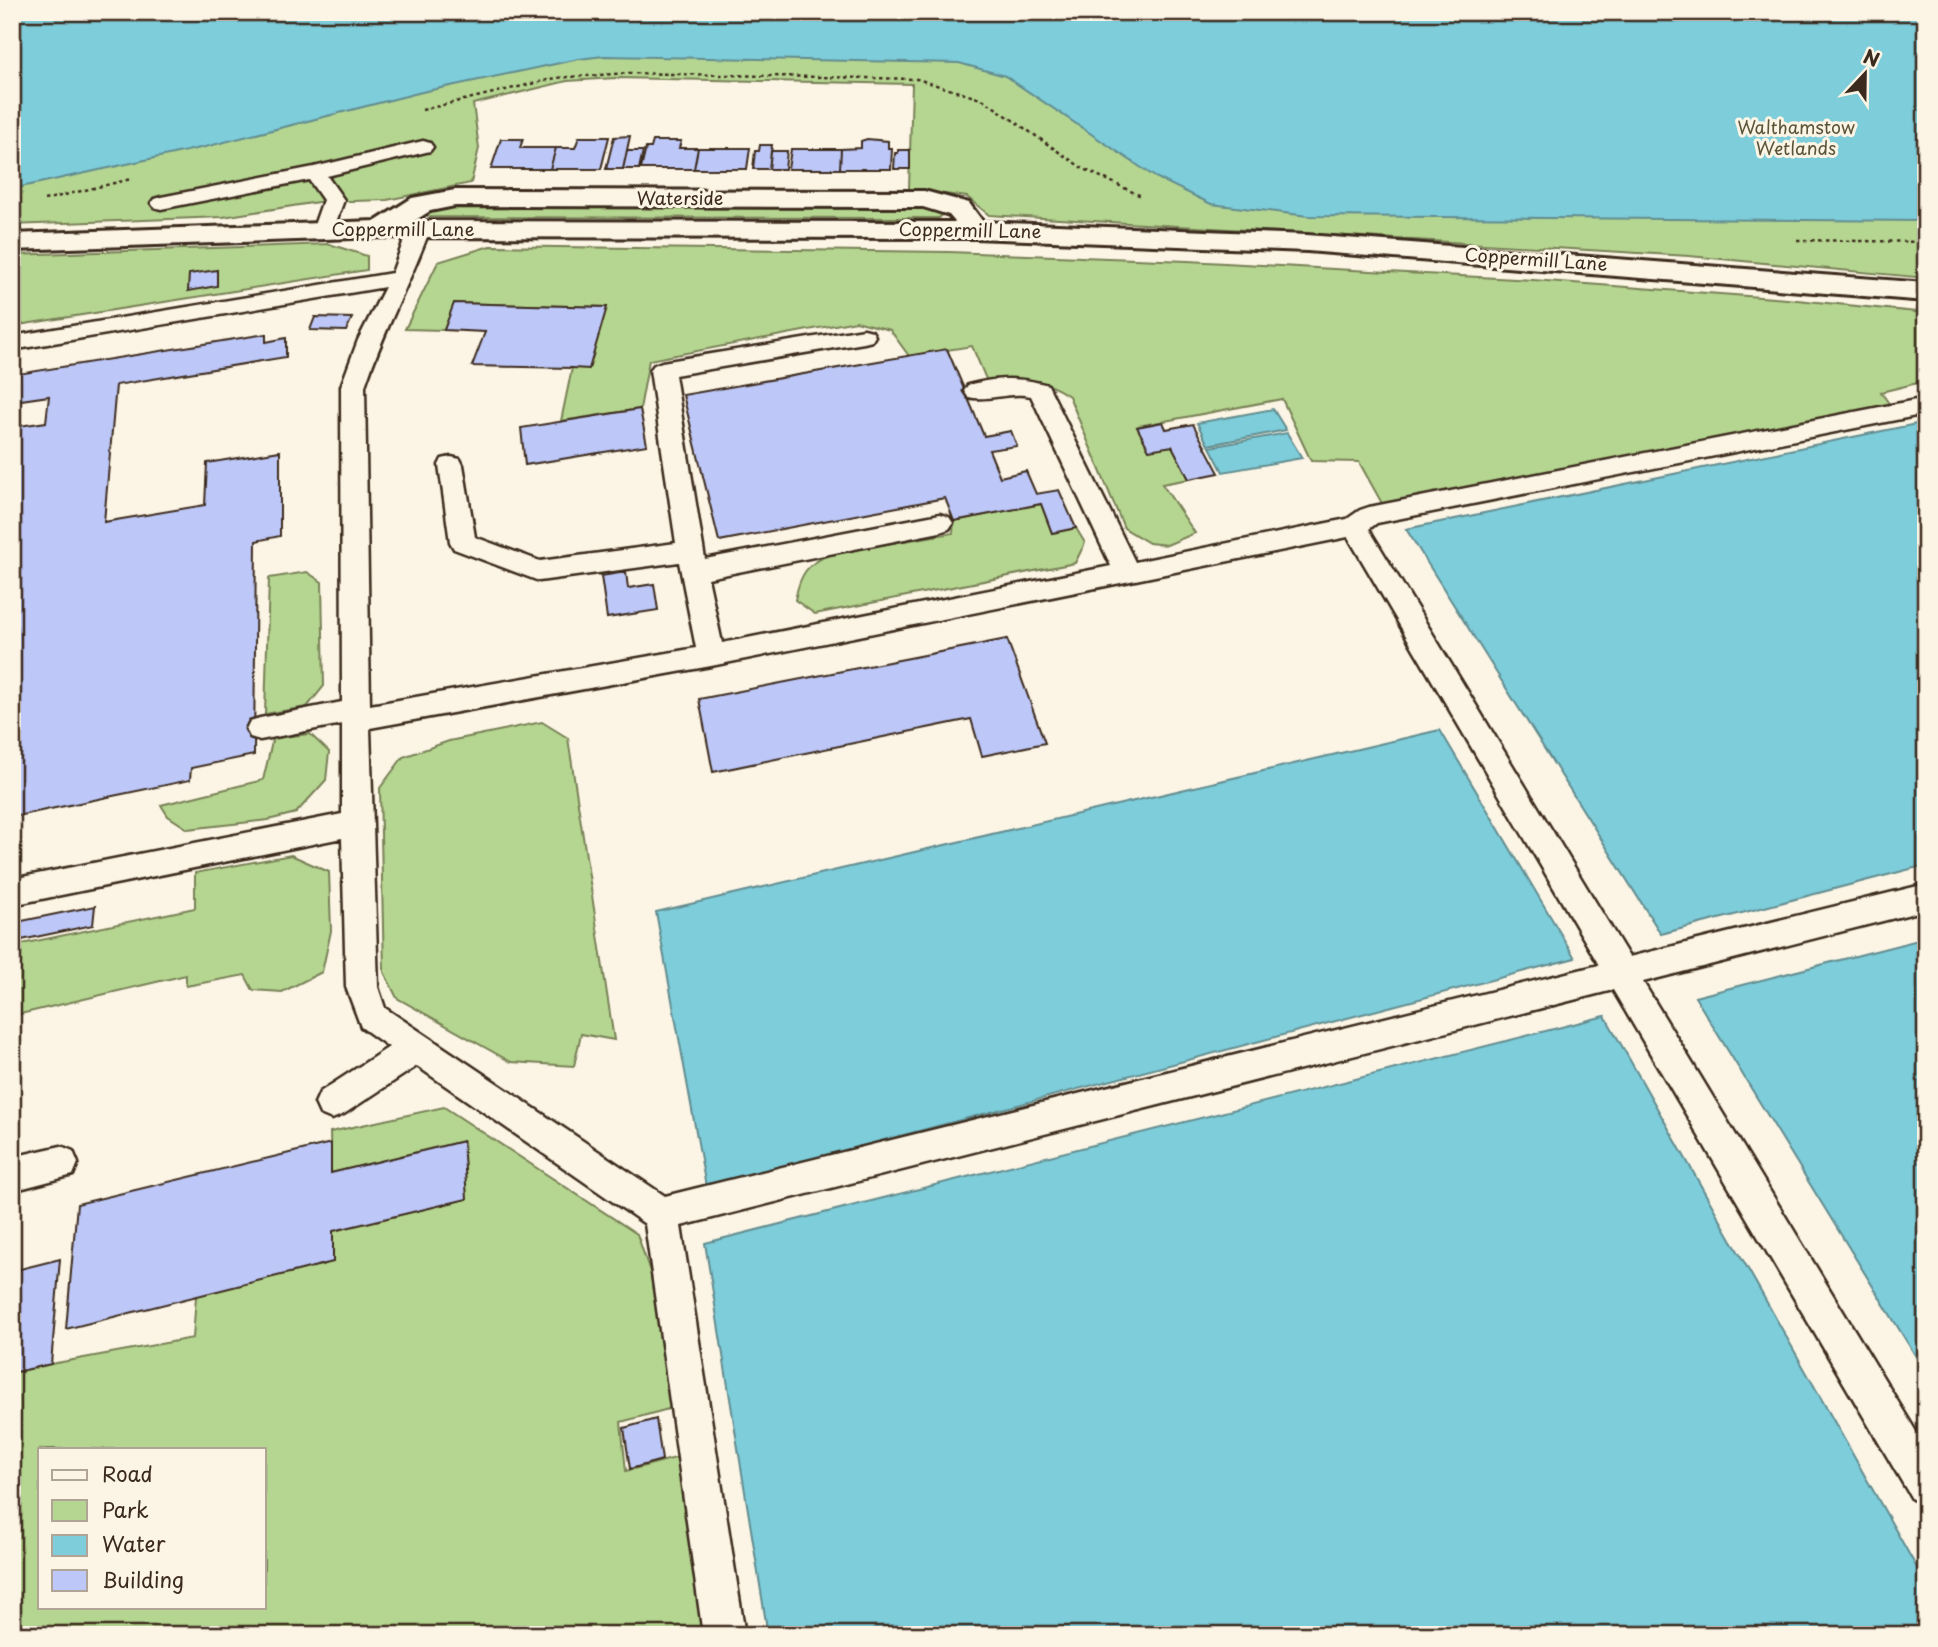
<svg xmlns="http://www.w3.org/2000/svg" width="1938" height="1647" font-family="'Playpen Sans',sans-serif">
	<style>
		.green { fill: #b5d690; stroke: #788057; stroke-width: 2; fill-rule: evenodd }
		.water { fill: #7dcdda; stroke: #638c8f; stroke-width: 2 }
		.building { fill: #bdc7f8; stroke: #3b2a1e; stroke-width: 2 }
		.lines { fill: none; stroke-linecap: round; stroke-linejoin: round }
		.service-casing { stroke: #3b2a1e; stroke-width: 5 }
		.minor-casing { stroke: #3b2a1e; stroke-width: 6 }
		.path { stroke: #3b2a1e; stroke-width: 2.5; stroke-dasharray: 3.5 3.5; stroke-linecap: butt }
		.service { fill: #fcf5e5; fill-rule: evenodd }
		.minor { fill: #fcf5e5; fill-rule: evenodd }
		.labels { text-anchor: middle; stroke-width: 6; stroke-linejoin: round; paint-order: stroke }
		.far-park-label { font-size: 18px; fill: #5a553a; stroke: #fcf5e5 }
		.far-street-label { font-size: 18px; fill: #3b2a1e; stroke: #fcf5e5 }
	</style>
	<rect width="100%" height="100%" fill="#fcf5e5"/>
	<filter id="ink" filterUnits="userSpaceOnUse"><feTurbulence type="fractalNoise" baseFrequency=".0143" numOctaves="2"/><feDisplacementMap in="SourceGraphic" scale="14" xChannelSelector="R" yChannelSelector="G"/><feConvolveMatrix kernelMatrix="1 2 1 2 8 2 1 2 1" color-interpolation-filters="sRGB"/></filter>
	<g filter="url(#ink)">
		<path class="green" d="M12,12H1926V278L1689,256L989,215L967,197L909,189L912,84L616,78L567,81L473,104L479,148L471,183L387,200L318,202L223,217L12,225Z
			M428,205L933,207L946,212L939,218H933L430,217L421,212Z
			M329,244L367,256V270L12,326V255Z
			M490,246L949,252L1188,261L1533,280L1787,299L1926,313V381L1881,392L1890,405L1384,507L1359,462L1311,461L1282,399L1138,426L1149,450L1172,446L1189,479L1162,484L1195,533L1167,545L1149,543L1124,528L1069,396C1038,375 1023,379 988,384L972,346L909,356L890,330L856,321L649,360L640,409L561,421L572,368H589L606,307L455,303L444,330L405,329L438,262Z
			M1041,504L1052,533L1076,528L1085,543L1075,563L815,614L795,600C800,573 807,564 832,553L953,533L954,521Z
			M307,572L322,582L324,686L307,707L265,714L269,578Z
			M542,722L568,738L614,1040L581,1034L574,1066L511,1062L397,998L384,972L380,788L403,757L449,741Z
			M310,734L329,752L326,780L296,813L268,820L188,829L168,816L161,805L263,780L273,738Z
			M291,855L329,872L331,931L322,972L282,992L253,990L245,975L186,986V975L12,1016V946L195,908V873Z
			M444,1107L637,1234L655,1286L672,1408L621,1422L626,1471L679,1457L704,1635H12V1373L51,1364L193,1338L196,1296L333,1262V1231L466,1199L463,1141L331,1173L330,1132ZM40,1449H264V1607H40Z"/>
		<path class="water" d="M12,12H1926V221L1308,216L1211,204L1155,177L1005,76L959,63L604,56L579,59L422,92L205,147L12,189Z
			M1273,409L1286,430L1208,445L1197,423Z
			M1926,422V865L1661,934L1406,529Z
			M1287,433L1302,458L1223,472L1210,447Z
			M1440,730L1575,958L706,1187L656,912Z
			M1926,938V1373L1695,997Z
			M1605,1016L1926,1584V1635H768L705,1243Z"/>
		<path class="building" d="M630,136L623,169H606L614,137Z
			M579,137H609L601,169H550L556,148H575Z
			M501,139H523L520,148H556L550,169H491Z
			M867,139L888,141V148H892L891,169H840L841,149L861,148V141Z
			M653,141H681L679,148H698L694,169H641L646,148H651Z
			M760,145H772L769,169H753L755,151H759Z
			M698,148H750L747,169H694Z
			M791,149H841L840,169H788Z
			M898,150H910V169H894L895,153H898Z
			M627,151H643L639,169H623Z
			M771,151H787L785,169H769Z
			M217,270V286L188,291L189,274Z
			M454,303L607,307L589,369L572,368L472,366L485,332L444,330Z
			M315,317L352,318L346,331L310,330Z
			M266,334V342L286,338V357L116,385L104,522L205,505L207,463L280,451V536L256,541L254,755L191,768L190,780L12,817V427L46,422L49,396L14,401L18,374Z
			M947,349L984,436L1011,431L1017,446L989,450L1000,477L1026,471L1036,494L1059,490L1076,528L1052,533L1041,504L954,521L945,498L719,541L683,395Z
			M640,409L647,445L525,465L521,428Z
			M1163,422L1166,429L1193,424L1219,473L1189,479L1172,446L1149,450L1137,427Z
			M626,572L628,588L654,584L658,610L607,618L601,576Z
			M1007,639L1045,743L982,756L971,719L713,772L699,699Z
			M95,906L93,925L12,942V923Z
			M463,1141L467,1199L333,1231V1262L66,1329L77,1204L331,1143V1173Z
			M60,1259L51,1364L12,1373V1271Z
			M656,1419L662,1460L630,1469L624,1428Z"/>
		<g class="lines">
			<defs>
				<path id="service" d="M423,141L430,143L433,147L430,151L327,176L344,200L331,236H315L312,231L323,200L309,180L161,209L154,207L151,203L154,199L161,197L314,167Z
					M419,223L427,224L430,229C410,283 383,332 365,386L370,705L696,648L679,562L539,581L454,549L450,542L439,465L442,459L451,457L460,459L463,465L475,537L540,561L676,543L650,370L654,365L662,362L864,329L872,331L875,336L872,341L864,343L675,375L705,559L940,514L949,517L953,523L949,529L940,532L708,578L722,643L1111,566L1031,396C1009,391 988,402 968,397L964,391L968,385C998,377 1019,377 1048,385L1135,562L1347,519L1360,510L1369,507L1926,398V414L1377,523L1369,529L1629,957L1926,884V910L1643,982L1926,1448V1504L1912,1499L1613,990L681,1226L745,1635H703L645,1224L417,1066L344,1114L332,1119L320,1114L315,1103L320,1092L389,1047L361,1027L346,987L342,838L12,905V879L342,814V724L260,740L250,737L246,729L250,721L260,718L342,702L341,386L358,340L385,287L12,350V336L392,273L408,229L411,224ZM1348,537L1599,965L665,1196L385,1008L378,987L370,728L711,666Z
					M61,1146L73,1151L78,1163L73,1175L12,1191V1157Z"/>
				<path id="minor" d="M455,190L924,191L969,203L983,222L1307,235L1926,283V301L1307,251L975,238L382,237L12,250V234L376,221L412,198ZM455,206L923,207L949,215L955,222L414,221L430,211Z"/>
			</defs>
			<use href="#service" class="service-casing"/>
			<use href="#minor" class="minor-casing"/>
			<path class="path" d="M422,110L556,78L627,73L917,79L984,100L1082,168L1141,196
				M44,200L131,179
				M1797,240L1926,242"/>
			<use href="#service" class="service"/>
			<use href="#minor" class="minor"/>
		</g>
	</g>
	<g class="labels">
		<g class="far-park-label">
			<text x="1796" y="134">Walthamstow<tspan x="1796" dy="21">Wetlands</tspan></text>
		</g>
		<g class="far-street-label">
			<text x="680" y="205">Waterside</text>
			<text x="403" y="236">Coppermill Lane</text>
			<text transform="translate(970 231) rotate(1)" y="6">Coppermill Lane</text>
			<text transform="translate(1536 260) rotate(4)" y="6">Coppermill Lane</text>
		</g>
	</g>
	<rect width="1938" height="1647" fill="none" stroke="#fcf5e5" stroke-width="42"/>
	<rect x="21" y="21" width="1896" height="1605" fill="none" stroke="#3b2a1e" stroke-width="2.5" filter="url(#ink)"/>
	<rect x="38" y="1448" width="228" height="161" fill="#fcf5e5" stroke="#afa495" stroke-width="2"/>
	<rect x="52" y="1470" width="35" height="10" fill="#fcf5e5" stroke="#afa495" stroke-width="2"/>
	<text x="102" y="1482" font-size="21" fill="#3b2a1e">Road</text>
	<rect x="52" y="1500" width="35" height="21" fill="#b5d690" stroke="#afa495" stroke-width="2"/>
	<text x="102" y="1518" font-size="21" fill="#3b2a1e">Park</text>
	<rect x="52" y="1535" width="35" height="21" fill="#7dcdda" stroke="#afa495" stroke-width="2"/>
	<text x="102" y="1552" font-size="21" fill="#3b2a1e">Water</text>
	<rect x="52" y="1570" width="35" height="21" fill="#bdc7f8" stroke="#afa495" stroke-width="2"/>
	<text x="102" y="1588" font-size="21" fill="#3b2a1e">Building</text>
	<g transform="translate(1865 74) rotate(22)" stroke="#fcf5e5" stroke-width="5" paint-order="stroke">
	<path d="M0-5L12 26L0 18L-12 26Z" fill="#3b2a1e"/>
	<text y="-10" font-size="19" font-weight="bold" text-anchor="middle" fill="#3b2a1e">N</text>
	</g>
</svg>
